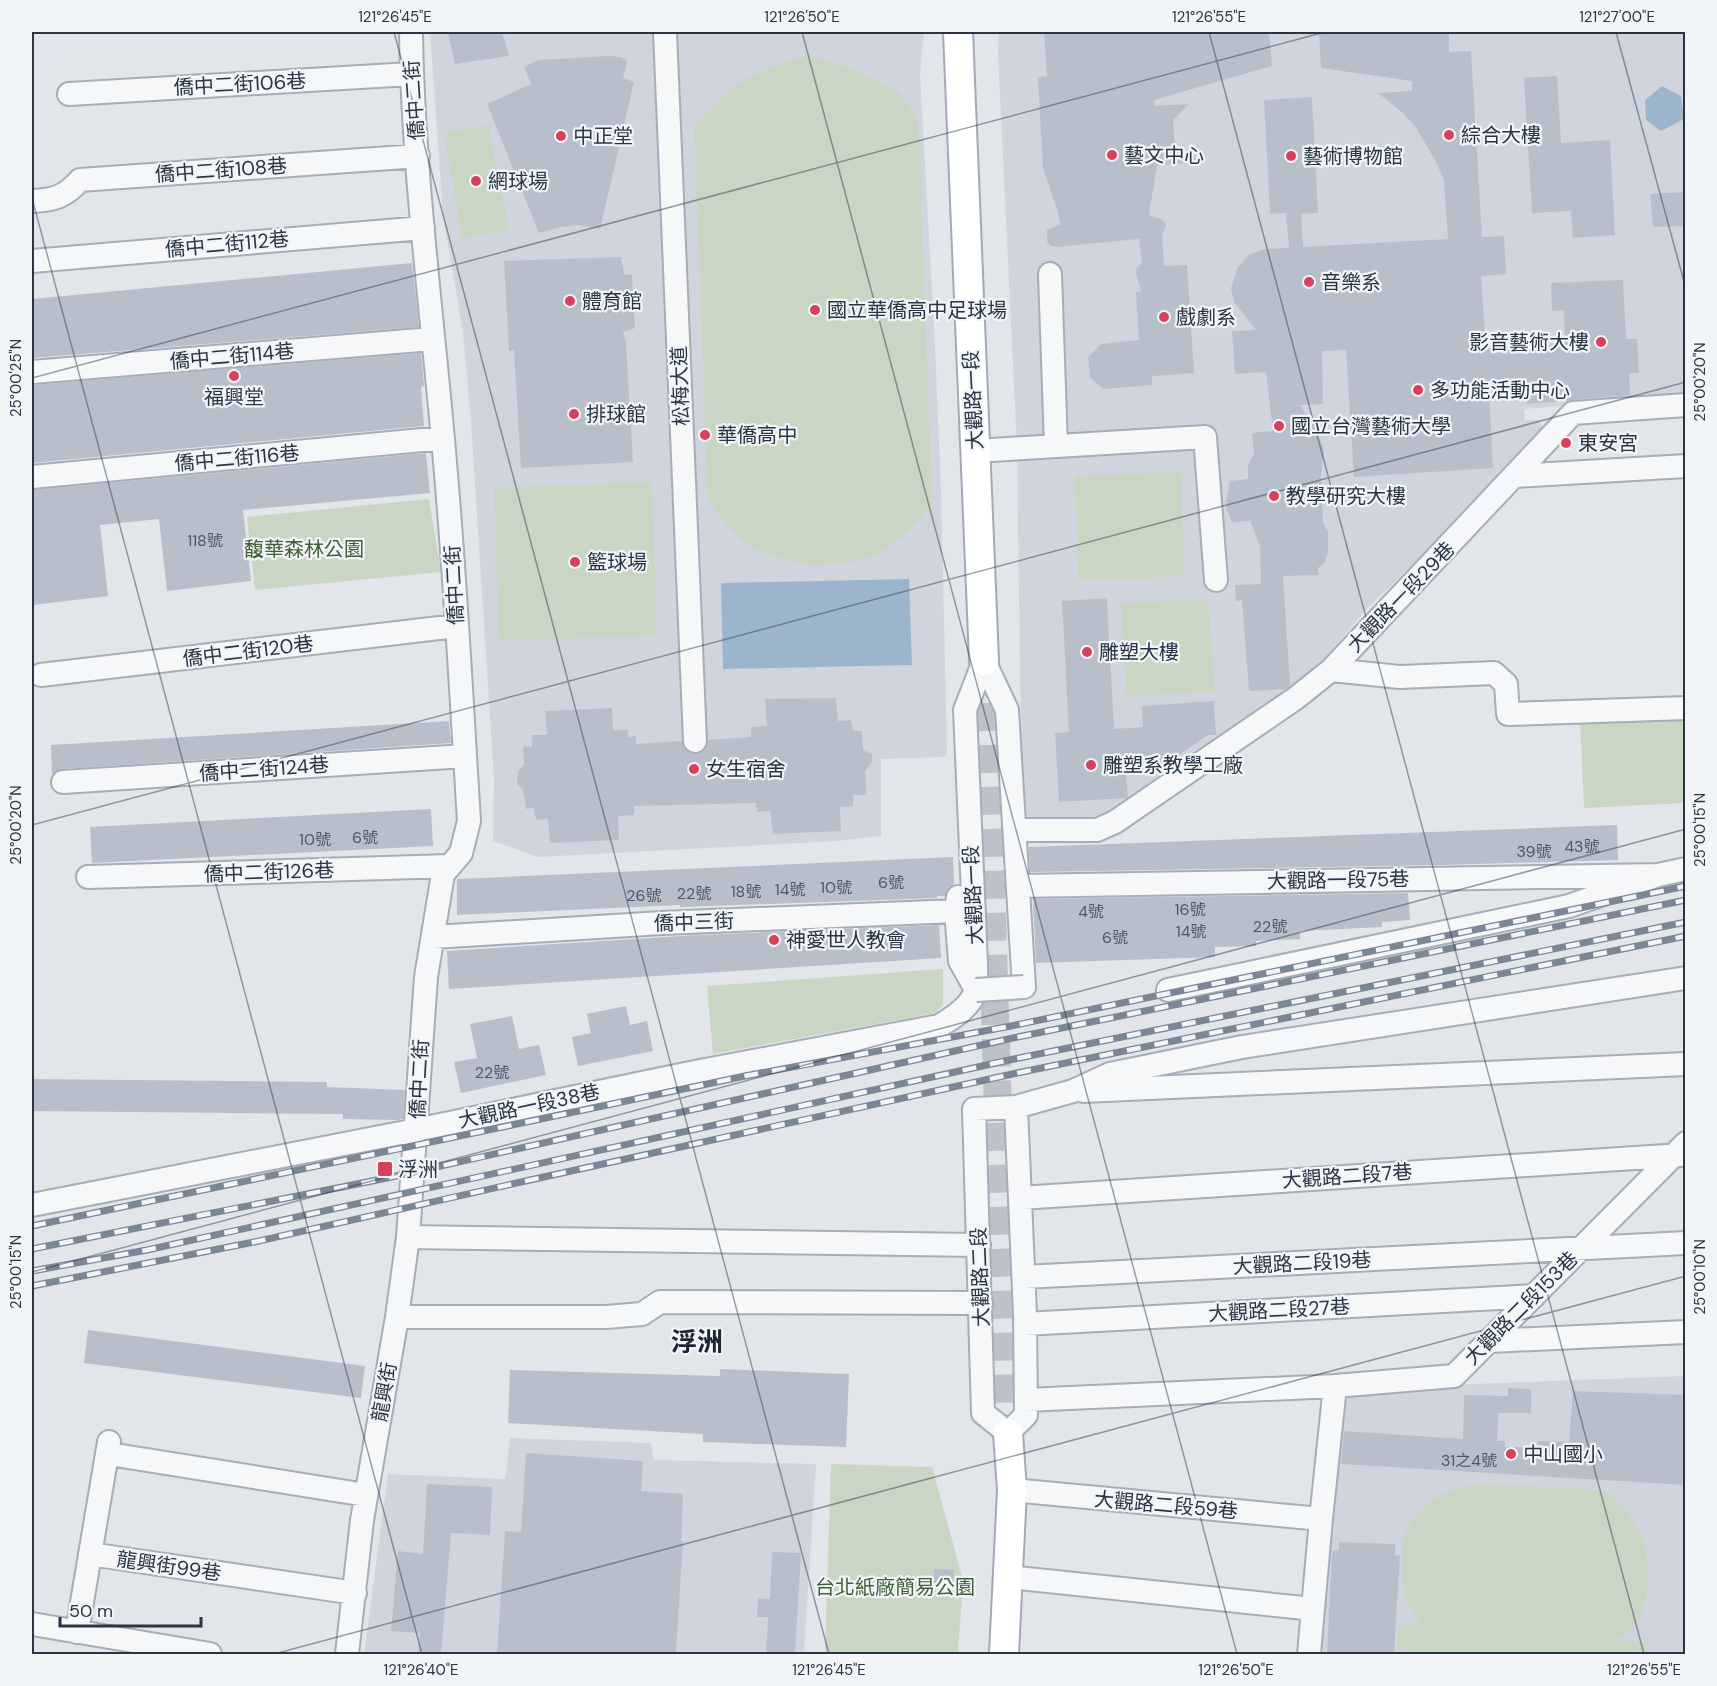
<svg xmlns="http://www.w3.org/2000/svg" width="1717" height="1686" font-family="'DM Sans','Noto Sans TC',sans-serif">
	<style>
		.built { fill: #d0d5dd }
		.green { fill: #c8d6c3 }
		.water { fill: #9cb5cd }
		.building { fill: #b9bfca }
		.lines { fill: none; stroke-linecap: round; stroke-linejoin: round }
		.major-tunnel { stroke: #bdc2ca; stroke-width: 28; stroke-dasharray: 28 14; stroke-linecap: butt }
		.minor-casing { stroke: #a7adb6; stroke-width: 26 }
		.major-casing { stroke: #a1abb8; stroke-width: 32 }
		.minor { stroke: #f5f7f9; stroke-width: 22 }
		.major { stroke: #fff; stroke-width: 28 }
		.rail-casing { stroke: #7b8696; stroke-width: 7 }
		.rail { stroke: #f2f5f8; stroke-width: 4.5; stroke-dasharray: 14; stroke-linecap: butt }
		.minor-bridge-casing { stroke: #a7adb6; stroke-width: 26; stroke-linecap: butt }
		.minor-bridge { stroke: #f5f7f9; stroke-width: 22 }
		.ticks { fill: none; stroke: #293445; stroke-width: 1.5; stroke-opacity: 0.45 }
		.poi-dot { fill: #d6415c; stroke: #f2f5f8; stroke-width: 2 }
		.labels { text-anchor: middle; stroke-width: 4.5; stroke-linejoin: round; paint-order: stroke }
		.number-label { font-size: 16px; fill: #4d5766 }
		.street-label { font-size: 20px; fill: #293445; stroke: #f2f5f8 }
		.poi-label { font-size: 20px; fill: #293445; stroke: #f2f5f8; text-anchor: start }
		.park-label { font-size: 20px; fill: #3f6135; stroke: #f2f5f8 }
		.district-label { font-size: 26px; font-weight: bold; fill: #1b2535; stroke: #f2f5f8 }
		.neatline { fill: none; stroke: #293445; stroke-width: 2 }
		.ticks-label { font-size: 15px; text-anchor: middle; fill: #293445 }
	</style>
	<rect width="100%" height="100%" fill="#e2e6eb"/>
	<path class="built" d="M430,32H924L920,75L935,345L941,489L947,751L946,757L881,759V836L837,841L538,857L493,841L494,779L471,422L463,332L443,215Z
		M999,32H1685V396L1524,409L1525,420H1538L1546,433L1364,612L1311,675L1290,695L1112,810L1087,819L1022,820L1017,448L998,54Z
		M1685,1376V1654H1321L1342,1389Z
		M510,1438L651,1443L654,1460L816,1464L804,1654H364L388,1474L505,1479Z"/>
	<path class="green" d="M808,56L837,63L865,75L899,93L918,119L932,504L910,530L878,555L845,563L810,565L777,558L747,545L727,525L708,498L694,126C710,109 727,90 747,79C766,68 787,62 808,56Z
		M488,125L509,230L462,238L444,133Z
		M1181,472L1184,576L1078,580L1075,476Z
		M652,482L657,636L499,641L494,488Z
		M429,499L441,572L255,590L247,517Z
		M1208,599L1215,691L1127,697L1121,603Z
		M1685,711V803L1584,808L1580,717Z
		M943,969V1005L935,1013L713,1054L707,986Z
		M831,1464L932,1467L963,1580L958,1654H825Z
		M1475,1484L1589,1489C1594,1490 1602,1490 1607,1493C1614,1497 1621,1506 1627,1512C1648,1540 1656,1580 1641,1613C1638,1619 1634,1628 1628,1632C1625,1635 1620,1637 1616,1639L1646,1643L1645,1654H1469L1397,1650L1399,1624L1422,1625C1407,1607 1401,1588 1402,1565C1402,1554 1401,1543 1405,1533C1417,1504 1447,1490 1475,1484Z"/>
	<path class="water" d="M1662,86L1681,96L1684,119L1661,131L1646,120L1645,100Z
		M909,579L912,665L723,669L721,583Z"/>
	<path class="building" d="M448,32H502L509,56L455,64Z
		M1044,32H1269L1272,66L1154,100L1155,106L1189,104L1173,120L1175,150L1207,162L1157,165L1149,215L1163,220L1166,226L1162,235L1164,266L1187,265L1194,373L1152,376V385L1104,389L1090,378L1088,357L1101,344L1139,340L1136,292H1141L1136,272L1137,267L1142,263L1139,239L1056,247L1050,246L1047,241V230L1060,224L1058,212L1043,168L1038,77L1047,76Z
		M1319,32H1449V52L1471,51L1482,237L1504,236L1506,274L1481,276L1486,348L1565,344L1564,310L1552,311L1551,283L1623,280L1626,339H1637L1639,373H1629L1630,395L1527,404V388L1489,390L1493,468L1354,477L1346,350L1322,351L1323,404L1300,405L1317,431L1324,450L1321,476L1323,523L1328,531V553L1324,563L1318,568L1319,575L1283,576L1290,685L1286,689L1249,691L1242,600L1236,601L1235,585L1261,584L1260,546L1250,521L1232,522L1227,511L1226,501L1230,481L1248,479V465L1254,454L1252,433L1273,431L1266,372L1235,374L1232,331L1256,330L1234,302L1231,288L1238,267L1249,255L1264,249L1289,248L1286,213L1270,214L1264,100L1312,97L1318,213L1301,214L1303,247L1448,239L1444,180L1435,160L1415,126L1403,113L1378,93L1412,91V81L1321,68Z
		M609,56L621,57L627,61L623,78L634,82L600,229L580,225L561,227L539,233L487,104L531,84L524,67L538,60Z
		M1557,76L1561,143L1610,140L1615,235L1573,238L1571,211L1532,213L1524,78Z
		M1686,192V226L1653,227L1650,194Z
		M621,257L624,274L632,275L635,328L623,332L626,343L633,462L521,468L514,350L509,351L504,261Z
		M412,263L419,327L32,358V299Z
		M421,353L424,386L421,387L424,426L32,463V385Z
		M426,453L430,493L243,510L251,581L167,591L159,519L100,525L108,596L33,605L32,589V490Z
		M1107,598L1114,729L1143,727L1142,706L1214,701L1216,735H1208L1170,761V764L1164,771L1126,774L1128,797L1126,798L1059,802L1055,733L1069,732L1062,601Z
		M836,698L838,721L851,720L853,731H862L863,750L872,754V762L865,771L866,795H853V806L840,807L841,831L773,834L770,811L757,812L756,803L634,806V815L618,816L619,840L550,843L548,819L536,820L534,808L526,809L523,789L517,784L518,771L524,765L523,746L532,747V735H547L545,711L612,708L613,730H628V737L636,736V744L682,741L684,749L689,753L695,754L703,752L707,747L708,740L751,737V727L767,726L765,699Z
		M449,721L451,743L62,769L52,774L51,745Z
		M431,809L433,846L92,863L90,827Z
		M1617,825L1618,860L1442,865L1030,872L1029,847Z
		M953,857L954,884L948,888L945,896H937V898L680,907V905L457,915V879Z
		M1408,893L1410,920L1382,922V927L1300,931V939L1256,941V946L1215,947V957L1036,963L1033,899Z
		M939,925L941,958L449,989L447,951L697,935Z
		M626,1006L630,1025L647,1021L653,1051L578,1066L572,1037L591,1033L587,1014Z
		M512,1016L519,1049L539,1045L546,1075L461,1093L454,1062L477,1058L470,1024Z
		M32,1079L327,1082V1087L405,1090L403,1119L397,1120L343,1119V1114L32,1111Z
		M88,1330L365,1366L361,1398L84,1363Z
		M720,1369L849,1374L846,1447L703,1442V1434L508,1423L510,1370L720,1376Z
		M1508,1388L1531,1389V1413H1498L1497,1441H1505V1447H1538V1441L1569,1442L1573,1391L1686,1395V1485L1341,1464L1344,1431L1463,1439L1464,1395L1508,1396Z
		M526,1453L643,1461L641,1491L683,1494L681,1541H683L676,1654H497L505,1531L521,1532Z
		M427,1484L492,1487L490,1535L451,1533L441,1654H418L420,1633L391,1631L398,1551L423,1554Z
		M1339,1542L1395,1544V1556L1400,1555L1394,1654H1327L1332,1551L1339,1550Z
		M772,1552L801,1553L795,1654H766L768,1617H757L758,1598L770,1599Z
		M934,1569L954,1570L953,1586L934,1584Z"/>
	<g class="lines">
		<path class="major-tunnel" d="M984,661L1008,1433"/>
		<defs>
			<path id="minor" d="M665,32L695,741
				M69,94L411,74
				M32,201C54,200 65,197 80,180L418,156
				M32,261L423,228
				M1050,274L1056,446
				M32,372L432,339
				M975,451L1205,437L1216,580
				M1515,476L1686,466
				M32,477L443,438
				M984,661L1007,710L1024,987
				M1331,670L1400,677L1494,673L1506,684L1508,714L1686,708
				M41,675L456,626
				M63,782L465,756
				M1016,830H1097L1115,822L1296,698L1331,670L1573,413L1686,405
				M88,877L450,866
				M1018,886L1658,875
				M958,897L956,911L960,961L975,988
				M433,937L662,923L956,911
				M1168,990L1569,906L1658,875L1686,869
				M1083,1091L1686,1064
				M1016,1107L1025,1315L1026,1415L1008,1433L983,1413L974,1109L1016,1107L1073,1091L1110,1074L1242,1047L1686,978
				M1020,1198L1681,1155
				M32,1205L416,1130L695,1072L939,1026C953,1018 972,1006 976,989C977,981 976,972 976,964L965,710L984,661
				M408,1237L979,1245
				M1024,1277L1686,1243
				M397,1317H606L642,1314L660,1302L981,1303
				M1025,1324L1534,1296
				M1490,1341L1686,1332
				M1026,1400L1335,1386
				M109,1454L366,1495
				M1012,1490L1321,1519
				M90,1554L355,1593
				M1009,1577L1313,1609
				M32,1624L210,1654
				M77,1632L109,1442
				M347,1654L362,1520L397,1317L408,1237L426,977L443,874L461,853L469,821C461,694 455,567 443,440C431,304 413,168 411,32
				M1309,1654L1321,1519L1335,1386L1454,1376L1686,1143"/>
			<path id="major" d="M958,32L984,661
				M1004,1654L1012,1490L1008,1433"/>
		</defs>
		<use href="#minor" class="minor-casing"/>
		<use href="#major" class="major-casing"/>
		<use href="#minor" class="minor"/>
		<use href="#major" class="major"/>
		<defs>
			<path id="rail" d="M32,1226L745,1076L1011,1026L1686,886
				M32,1249L387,1178L1013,1038L1686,900
				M32,1271L147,1250L1014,1059L1686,922
				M32,1286L254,1242L521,1182L1017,1073L1686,936"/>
		</defs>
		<use href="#rail" class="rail-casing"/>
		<use href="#rail" class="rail"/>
		<defs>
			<path id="minor-bridge" d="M976,990L1024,987"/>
		</defs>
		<use href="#minor-bridge" class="minor-bridge-casing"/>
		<use href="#minor-bridge" class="minor-bridge"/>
	</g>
	<path class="ticks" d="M394,32L829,1654M802,32L1237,1654M1209,32L1644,1654M1616,32L1686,289M32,198L422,1654M32,378L1325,32M32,825L1686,382M32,1272L1686,829M274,1654L1686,1276"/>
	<g class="poi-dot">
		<circle cx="1449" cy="135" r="6"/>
		<circle cx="561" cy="136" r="6"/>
		<circle cx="1112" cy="155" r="6"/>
		<circle cx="1291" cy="156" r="6"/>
		<circle cx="476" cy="181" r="6"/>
		<circle cx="1309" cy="282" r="6"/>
		<circle cx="570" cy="301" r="6"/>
		<circle cx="815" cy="310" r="6"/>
		<circle cx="1164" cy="317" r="6"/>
		<circle cx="1601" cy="342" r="6"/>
		<circle cx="234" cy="376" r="6"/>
		<circle cx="1418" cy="390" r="6"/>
		<circle cx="574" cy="414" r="6"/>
		<circle cx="1279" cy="426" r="6"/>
		<circle cx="705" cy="435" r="6"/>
		<circle cx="1566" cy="443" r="6"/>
		<circle cx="1274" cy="496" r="6"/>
		<circle cx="575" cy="562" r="6"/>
		<circle cx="1087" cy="652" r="6"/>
		<circle cx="1091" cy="765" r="6"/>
		<circle cx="694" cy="769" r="6"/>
		<circle cx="774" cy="940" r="6"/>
		<rect x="377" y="1161" width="16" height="16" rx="3"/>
		<circle cx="1511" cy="1454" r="6"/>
	</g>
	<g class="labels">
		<g class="number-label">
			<text x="205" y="546">118號</text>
			<text x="365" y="843">6號</text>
			<text x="315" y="845">10號</text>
			<text x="1582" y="852">43號</text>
			<text x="1534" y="857">39號</text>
			<text x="891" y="888">6號</text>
			<text x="836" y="893">10號</text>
			<text x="790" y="895">14號</text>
			<text x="746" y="897">18號</text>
			<text x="694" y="899">22號</text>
			<text x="644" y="901">26號</text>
			<text x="1190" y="915">16號</text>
			<text x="1091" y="917">4號</text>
			<text x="1270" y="932">22號</text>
			<text x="1191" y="937">14號</text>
			<text x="1115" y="943">6號</text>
			<text x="492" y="1078">22號</text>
			<text x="1469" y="1466">31之4號</text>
		</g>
		<g class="street-label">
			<text transform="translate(240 84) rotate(-3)" y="7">僑中二街106巷</text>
			<text transform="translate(414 100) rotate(-94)" y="7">僑中二街</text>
			<text transform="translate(221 170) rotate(-4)" y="7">僑中二街108巷</text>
			<text transform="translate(227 244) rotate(-5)" y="7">僑中二街112巷</text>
			<text transform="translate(232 356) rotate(-5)" y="7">僑中二街114巷</text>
			<text transform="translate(680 386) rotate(-92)" y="7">松梅大道</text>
			<text transform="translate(973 400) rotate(-93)" y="7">大觀路一段</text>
			<text transform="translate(237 458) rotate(-5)" y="7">僑中二街116巷</text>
			<text transform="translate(454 585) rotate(-93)" y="7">僑中二街</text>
			<text transform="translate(1401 597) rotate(-46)" y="7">大觀路一段29巷</text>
			<text transform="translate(248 651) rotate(-7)" y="7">僑中二街120巷</text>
			<text transform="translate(264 769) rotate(-4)" y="7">僑中二街124巷</text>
			<text transform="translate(269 872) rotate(-2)" y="7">僑中二街126巷</text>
			<text transform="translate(1338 880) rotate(-1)" y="7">大觀路一段75巷</text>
			<text transform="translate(973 895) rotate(-93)" y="7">大觀路一段</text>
			<text transform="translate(694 922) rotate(-2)" y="7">僑中三街</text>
			<text transform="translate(419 1079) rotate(-87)" y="7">僑中二街</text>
			<text transform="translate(529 1106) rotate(-12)" y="7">大觀路一段38巷</text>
			<text transform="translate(1347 1176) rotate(-4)" y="7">大觀路二段7巷</text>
			<text transform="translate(1302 1263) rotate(-3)" y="7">大觀路二段19巷</text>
			<text transform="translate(980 1277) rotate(-92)" y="7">大觀路二段</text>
			<text transform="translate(1521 1308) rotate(-45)" y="7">大觀路二段153巷</text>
			<text transform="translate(1279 1310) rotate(-3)" y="7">大觀路二段27巷</text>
			<text transform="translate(384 1392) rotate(-80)" y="7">龍興街</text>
			<text transform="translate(1166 1505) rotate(5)" y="7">大觀路二段59巷</text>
			<text transform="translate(169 1566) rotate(8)" y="7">龍興街99巷</text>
		</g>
		<g class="poi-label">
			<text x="1461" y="142">綜合大樓</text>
			<text x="573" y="143">中正堂</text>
			<text x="1124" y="162">藝文中心</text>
			<text x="1303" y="163">藝術博物館</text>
			<text x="488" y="188">網球場</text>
			<text x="1321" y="289">音樂系</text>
			<text x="582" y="308">體育館</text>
			<text x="827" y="317">國立華僑高中足球場</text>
			<text x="1176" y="324">戲劇系</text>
			<text x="1589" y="349" text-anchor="end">影音藝術大樓</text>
			<text x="1430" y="397">多功能活動中心</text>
			<text x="234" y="404" text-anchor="middle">福興堂</text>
			<text x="586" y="421">排球館</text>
			<text x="1291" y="433">國立台灣藝術大學</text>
			<text x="717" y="442">華僑高中</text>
			<text x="1578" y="450">東安宮</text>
			<text x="1286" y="503">教學研究大樓</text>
			<text x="587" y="569">籃球場</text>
			<text x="1099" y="659">雕塑大樓</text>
			<text x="1103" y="772">雕塑系教學工廠</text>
			<text x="706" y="776">女生宿舍</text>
			<text x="786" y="947">神愛世人教會</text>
			<text x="398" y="1176">浮洲</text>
			<text x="1523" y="1461">中山國小</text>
		</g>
		<g class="park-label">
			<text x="304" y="556">馥華森林公園</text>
			<text x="895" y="1594">台北紙廠簡易公園</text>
		</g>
		<g class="district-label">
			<text x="697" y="1351">浮洲</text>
		</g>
	</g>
	<rect width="1717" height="1686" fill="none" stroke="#f2f5f8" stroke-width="66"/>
	<path d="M60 1617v9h141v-9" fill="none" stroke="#293445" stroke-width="3"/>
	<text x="69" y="1617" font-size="18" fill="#293445" stroke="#f2f5f8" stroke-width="4.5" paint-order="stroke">50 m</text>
	<rect x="33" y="33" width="1651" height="1620" class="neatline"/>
	<g class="ticks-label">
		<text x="395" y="22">121°26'45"E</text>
		<text x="802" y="22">121°26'50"E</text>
		<text x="1209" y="22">121°26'55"E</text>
		<text x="1617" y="22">121°27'00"E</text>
		<text transform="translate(16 378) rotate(-90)" y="5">25°00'25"N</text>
		<text transform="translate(1700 382) rotate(-90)" y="5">25°00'20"N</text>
		<text transform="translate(16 825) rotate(-90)" y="5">25°00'20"N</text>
		<text transform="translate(1700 830) rotate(-90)" y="5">25°00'15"N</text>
		<text transform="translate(16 1272) rotate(-90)" y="5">25°00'15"N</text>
		<text transform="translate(1700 1277) rotate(-90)" y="5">25°00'10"N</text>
		<text x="421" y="1675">121°26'40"E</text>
		<text x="829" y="1675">121°26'45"E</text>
		<text x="1236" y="1675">121°26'50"E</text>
		<text x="1644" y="1675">121°26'55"E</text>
	</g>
</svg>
